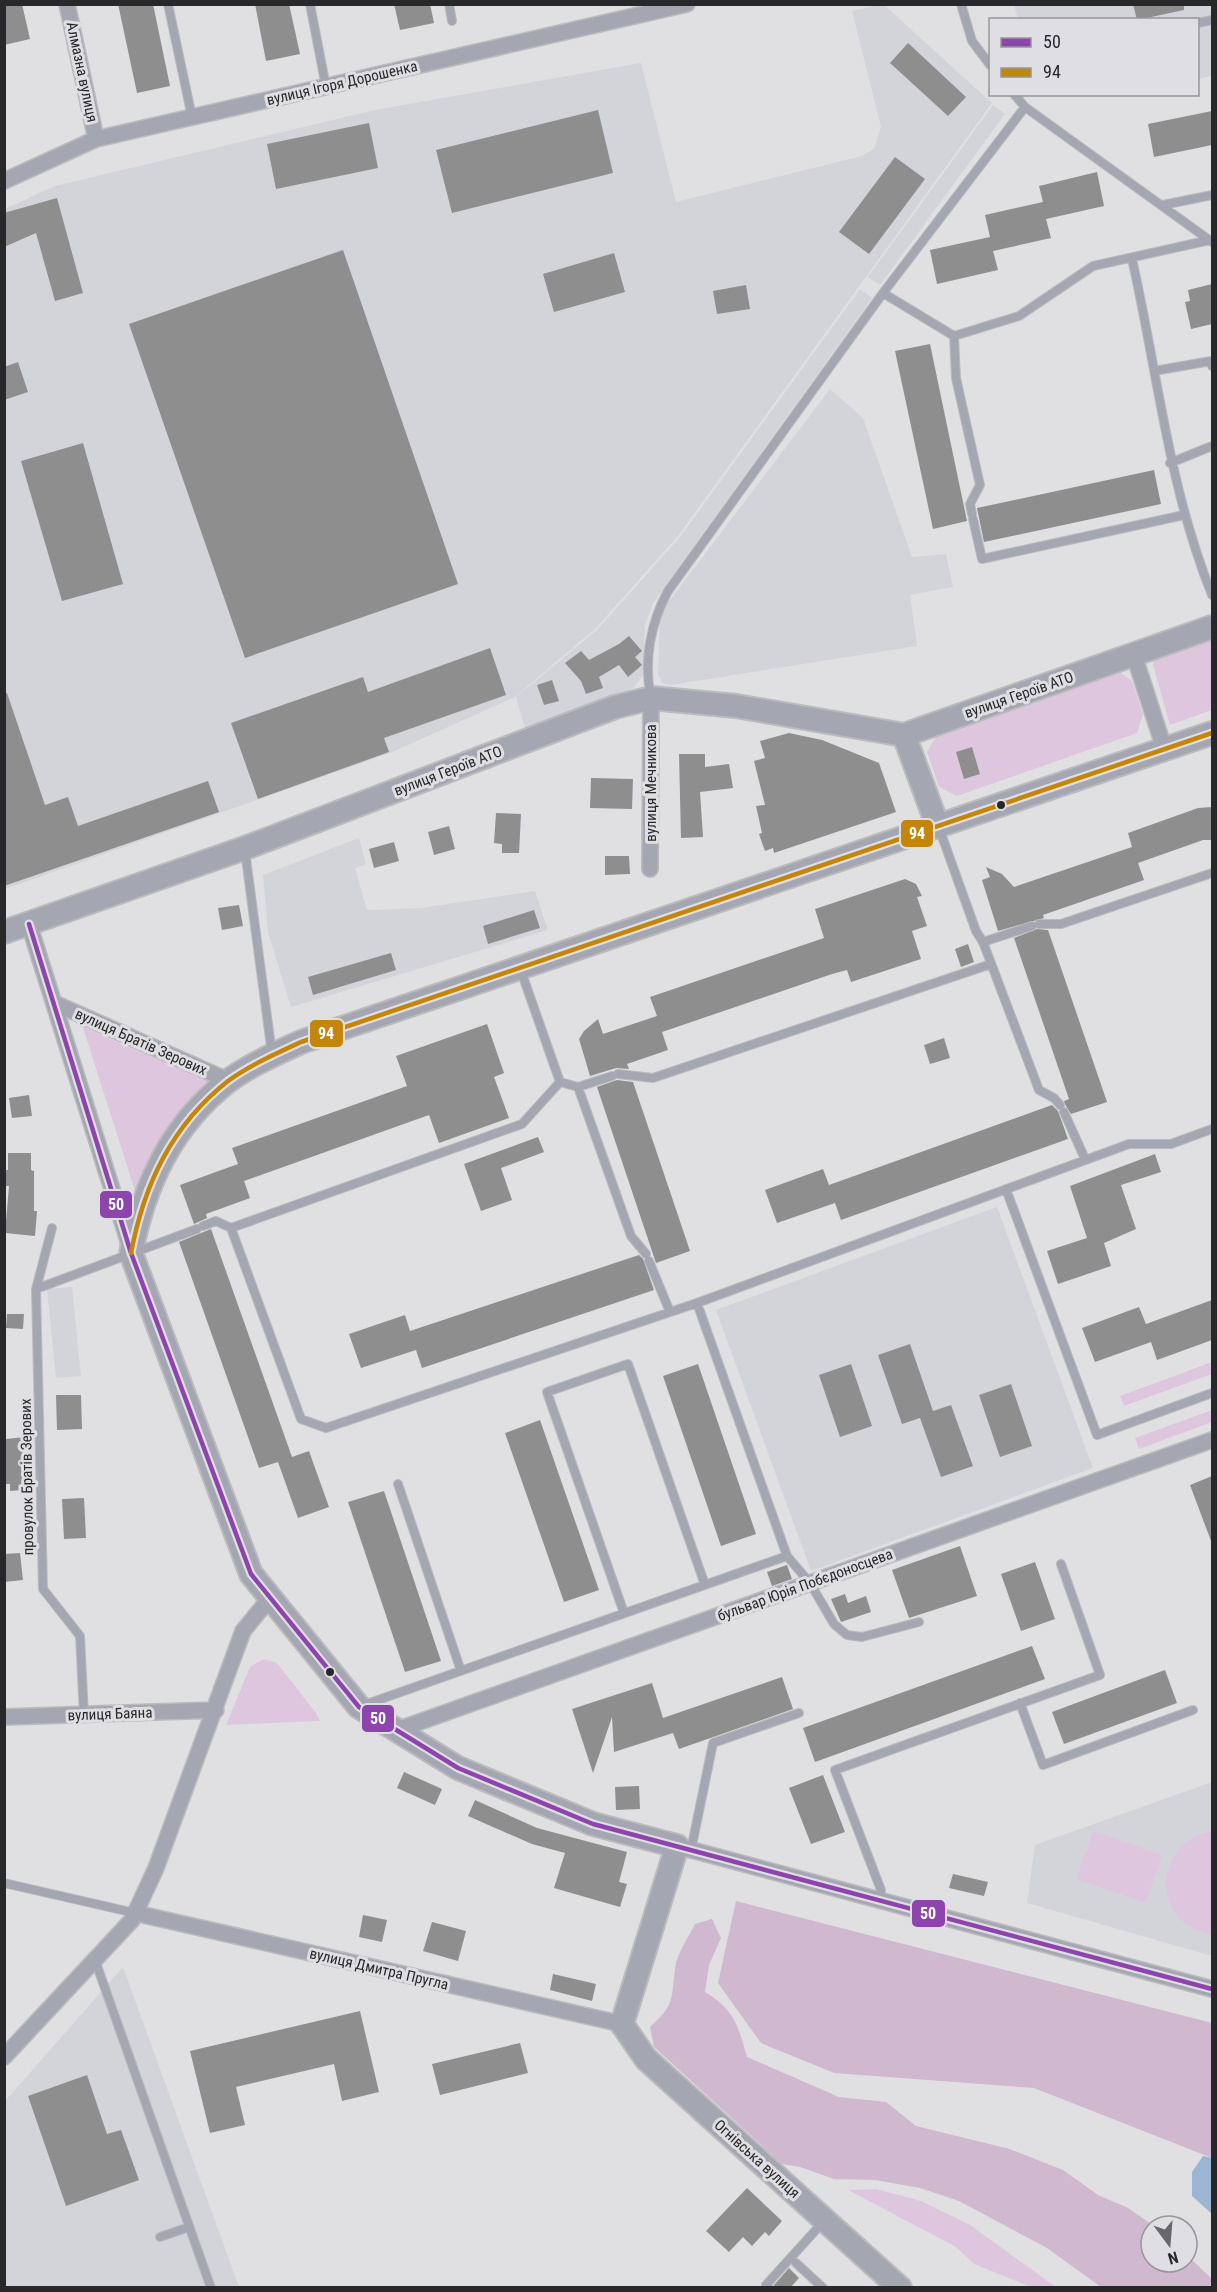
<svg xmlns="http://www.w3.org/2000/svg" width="1217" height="2292" font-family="'Roboto Condensed',sans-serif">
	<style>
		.built { fill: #d3d3da }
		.green { fill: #dec7de }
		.forest { fill: #d0b8cf }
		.water { fill: #9bb5d3 }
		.building { fill: #8e8e8f }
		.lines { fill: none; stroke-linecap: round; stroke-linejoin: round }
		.lane-casing { stroke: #bbbbbd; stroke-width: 10 }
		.street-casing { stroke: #bbbbbd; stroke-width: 18 }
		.secondary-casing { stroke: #bbbbbd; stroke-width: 26 }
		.lane { stroke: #a4a7b2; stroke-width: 8 }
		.street { stroke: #a4a7b2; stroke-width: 15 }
		.secondary { stroke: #a4a6b2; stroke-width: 22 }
		.bus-1-casing { stroke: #dfdfe3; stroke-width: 9 }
		.bus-2-casing { stroke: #dfdfe3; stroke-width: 9 }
		.bus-1 { stroke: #8e44ad; stroke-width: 4.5 }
		.bus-2 { stroke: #c3860a; stroke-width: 4.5 }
		.bus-dot { fill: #28282a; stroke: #dfdfe3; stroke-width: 2 }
		.labels { text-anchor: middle; stroke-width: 6; stroke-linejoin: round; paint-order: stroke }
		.street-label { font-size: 15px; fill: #28282a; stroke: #dfdfe3 }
		.line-badge { stroke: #dfdfe3; stroke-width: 2 }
		.badge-label { font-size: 16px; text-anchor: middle; font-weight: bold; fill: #fff }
	</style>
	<rect width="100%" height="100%" fill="#e0e0e2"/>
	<path class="built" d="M878,5H884L992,103L678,536L596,628L515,697L390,753L5,889L4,209L55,186L375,110L641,63L676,202L862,156L874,149L881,127L852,11Z
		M1014,5H1212V76L1198,79V20L1018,19Z
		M993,105L1005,114L880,285L868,277Z
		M860,289L872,298L653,603L645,626L643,675L634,688L525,728L516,697L597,630L680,537Z
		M830,389L863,418L912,557L946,554L953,587L910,595L917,646L671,685L662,683L658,674L660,622L667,604Z
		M359,838L366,864L355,868L367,910L421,908L535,891L548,930L291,1007L268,932L263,875Z
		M997,1207L1093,1468L811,1571L716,1310Z
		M72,1287L81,1376L56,1378L47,1289Z
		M1212,1782V1956L1027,1903L1035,1845Z
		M123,1967L239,2287L5,2288V2101Z"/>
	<path class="green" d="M1212,635V710L1170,725L1153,665L1154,658Z
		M1119,672L1132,681L1143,714L1137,733L957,796L939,787L927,752L936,736Z
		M78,1012L217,1076L163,1133L136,1194Z
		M1212,1362V1374L1124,1406L1120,1396Z
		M1212,1410V1422L1139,1449L1135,1438Z
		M263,1659L277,1663L316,1713L320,1721L226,1725L250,1667Z
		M1093,1831L1162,1855L1146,1903L1076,1879Z
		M1212,1831V1935C1203,1932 1194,1930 1186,1924C1148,1896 1168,1837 1212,1831Z
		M876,2189L921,2201L970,2225L1056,2287H1031L974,2264L956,2247L848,2190Z"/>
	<path class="forest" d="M736,1901L1212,2023V2158L1034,2088L834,2073L761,2043L718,1983Z
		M712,1919L721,1938L709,1965L705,1992C735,2010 738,2026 747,2057L839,2097L886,2102L916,2126L1010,2149L1063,2170L1098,2195L1128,2208L1154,2226H1151V2262H1187V2255L1212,2279V2287H1101L1047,2248L959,2201L920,2188L875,2180L834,2179L800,2167L782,2164L654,2047L650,2027C678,2002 670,1997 676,1963C679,1951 689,1936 695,1924Z"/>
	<path class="water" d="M1203,2156L1212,2158V2214L1192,2196V2172Z"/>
	<path class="building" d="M4,4H22L30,39L4,45Z
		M118,4H153L170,86L137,93Z
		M255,4H289L300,54L266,61Z
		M394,4H430L434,23L400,30Z
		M1133,4H1184V10L1137,20Z
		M908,43L966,97L948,116L890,63Z
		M598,110L613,173L452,213L436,150Z
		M1212,111V145L1154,157L1148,124Z
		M369,123L378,168L276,189L267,144Z
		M895,157L925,179L869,254L839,232Z
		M1097,172L1104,206L1046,219L1051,238L993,251L998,270L937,284L930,250L990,237L985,215L1043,202L1039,186Z
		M57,198L83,293L55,301L36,233L4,247V213Z
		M343,250L458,584L245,658L129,324Z
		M614,253L625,292L554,312L543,274Z
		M1212,284V324L1191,329L1185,302L1190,301L1188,290Z
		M746,285L750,309L717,314L713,291Z
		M930,344L967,521L933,529L895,351Z
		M18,362L28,392L4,400V367Z
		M83,443L123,584L62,601L21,461Z
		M1154,470L1161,504L984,542L977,508Z
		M629,636L642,651L635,657L642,665L628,677L619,665L599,677L603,688L586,694L581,681L565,663L581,651L589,660L619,644Z
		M490,648L506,695L384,738L389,752L258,799L231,723L363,677L368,692Z
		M552,680L559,701L544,705L537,685Z
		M7,693L45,805L68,797L78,826L208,781L219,812L4,886V694Z
		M789,733L822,740L879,763L896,812L774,853L773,848L765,851L759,834L762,833L756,806L765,805L754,761L765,758L760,741Z
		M972,747L980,774L964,779L956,752Z
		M679,754H705V767L729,764L733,788L700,792L703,837L681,838Z
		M591,778L633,779L632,809L590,808Z
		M1212,807V840H1203L1138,863L1144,880L1043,915L1044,918L998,931L982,880L990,877L986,867L1002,874L1014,887L1132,847L1128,833L1198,808Z
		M496,813L521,814L519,853H502V844L494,843Z
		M449,826L455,849L434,855L428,832Z
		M394,842L399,861L374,868L369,849Z
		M605,856H629L630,874L605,875Z
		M905,879L916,884L922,896L917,897L927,926L912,931L921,959L851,982L847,970L832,974L662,1032L668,1050L627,1064L629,1069L616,1068L590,1076L579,1039L584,1031L598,1019L603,1034L657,1016L650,997L824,938L815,909Z
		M239,905L243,926L222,930L218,908Z
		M534,910L540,928L488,944L483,926Z
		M1037,929L1048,930L1107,1102L1071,1114L1066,1106L1064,1101L1069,1099L1014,938Z
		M968,944L974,962L961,967L955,949Z
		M391,953L396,970L313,995L308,977Z
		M487,1024L504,1073L494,1077L509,1118L439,1143L429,1115L244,1181L250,1198L206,1214L207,1218L194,1224L180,1185L238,1164L232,1148L407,1086L396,1056Z
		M944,1038L950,1058L930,1064L924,1045Z
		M617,1080L633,1082L690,1251L656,1263L597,1087Z
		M29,1095L32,1116L12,1118L9,1098Z
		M1052,1105L1058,1111L1068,1139L841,1220L835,1203L777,1223L765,1190L823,1169L829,1185Z
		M538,1137L544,1152L501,1168L512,1200L481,1211L464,1164Z
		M8,1153H31V1170L34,1171V1211H37L35,1236L5,1233L9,1186H4V1170H8Z
		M1155,1154L1161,1172L1121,1185L1136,1229L1104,1243L1111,1266L1058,1284L1047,1251L1087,1238L1070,1186Z
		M211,1229L292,1457L309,1451L329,1507L298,1518L278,1462L259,1468L179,1242Z
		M639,1255L643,1259L654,1290L422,1368L416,1350L361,1368L349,1334L405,1315L410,1331Z
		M1212,1300V1340L1157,1360L1151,1342L1095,1362L1082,1328L1139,1307L1146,1324Z
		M7,1314H24L23,1329L6,1328Z
		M910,1344L933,1411L951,1405L973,1466L941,1477L920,1418L902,1424L878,1355Z
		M698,1364L756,1534L721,1546L663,1376Z
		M851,1364L872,1426L840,1437L819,1375Z
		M1011,1384L1032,1446L1000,1457L979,1395Z
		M56,1395H81L82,1429L57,1430Z
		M540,1420L599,1590L564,1602L505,1433Z
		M25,1437L26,1457L21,1458L24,1490L10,1491V1484H4L6,1439Z
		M1212,1476V1541H1211L1190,1485Z
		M384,1491L441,1661L405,1672L348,1502Z
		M84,1498L86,1538L64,1539L62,1499Z
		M960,1546L977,1596L909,1618L892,1570Z
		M20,1553L23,1580L4,1582V1554Z
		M1035,1562L1055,1619L1021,1631L1001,1574Z
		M787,1565L792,1579L772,1586L767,1572Z
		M845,1594L848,1603L866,1596L871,1612L841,1622L831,1599Z
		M1032,1646L1045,1679L815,1762L803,1728Z
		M1165,1670L1177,1703L1064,1744L1052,1712Z
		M782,1677L793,1709L679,1749L673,1733L614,1752L612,1717L593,1773L572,1709L652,1683L663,1718Z
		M404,1772L442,1789L435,1805L397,1788Z
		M823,1775L845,1832L811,1844L789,1788Z
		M639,1786L640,1809L616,1810L615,1787Z
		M475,1800L537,1828L627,1852L619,1882L627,1884L620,1907L554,1888L565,1853L532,1844L468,1816Z
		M953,1874L988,1882L984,1896L949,1888Z
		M363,1915L387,1920L382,1942L359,1937Z
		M432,1922L466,1931L458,1961L423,1951Z
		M553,1974L596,1984L592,2001L550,1990Z
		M360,2011L379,2092L342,2101L334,2064L236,2087L245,2125L210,2133L190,2051Z
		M520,2043L528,2073L440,2095L432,2064Z
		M87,2075L107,2134L121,2130L139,2180L66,2206L28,2096Z
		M747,2188L782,2221L769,2236L765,2232L752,2246L743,2237L729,2252L706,2231Z
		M789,2268L799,2278L790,2288H775L774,2285Z"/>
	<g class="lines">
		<defs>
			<path id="lane" d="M168,4L192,117
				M310,4L326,87
				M449,4L452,21
				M961,4L972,41L990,65
				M1198,23L1212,20
				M1014,94L1025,107L1212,242
				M1163,205L1212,195
				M1132,259C1158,374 1168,485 1212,595
				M883,293L954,336L1019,316L1093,266L1210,240
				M954,336L956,378L980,485L970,504L972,514
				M1154,371L1211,361L1212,366
				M1170,463L1212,446
				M973,519L982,559L1184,515
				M651,697C643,661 651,622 668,591L883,293L1025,107
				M939,828L976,931L983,942L1039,1090L1054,1098L1060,1105
				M245,851L272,1054
				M1039,924H1061L1212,873
				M983,942L1032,926
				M521,971L560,1082
				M618,1074L653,1078L991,964
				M560,1082L522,1124L231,1228L301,1419L326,1428L697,1303L1129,1144H1171L1212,1129
				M560,1082L578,1087L612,1076
				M578,1087L631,1236L646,1254
				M1064,1112L1085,1159
				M1006,1189L1097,1435L1212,1393
				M203,1226L216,1221L231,1228
				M52,1228L36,1289L43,1589L80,1636L84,1715
				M649,1261L670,1312
				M36,1289L197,1229
				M697,1303L787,1556L810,1583L834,1624L847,1635L862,1637L919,1622
				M398,1484L461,1671
				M624,1613L547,1392L628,1364L705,1585
				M1020,1703L1043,1765L1193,1710
				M364,1705L787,1556
				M691,1850L713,1743L799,1713
				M4,1883L135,1913
				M879,1900L881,1890L835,1770L1100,1675L1061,1564
				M95,1960L211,2288
				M160,2237L189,2227
				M796,2263L823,2288
				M769,2288L766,2285L824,2221"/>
			<path id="street" d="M67,4L96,139
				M4,181L96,139L687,4
				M1134,655L1165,751
				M650,869L651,698
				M29,924L131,1250
				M54,1003L229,1081
				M4,1717L216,1710
				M397,1730L1212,1440
				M677,1846L1212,1989
				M135,1913L622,2024
				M4,2057L132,1920L156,1868L243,1631L270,1598"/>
			<path id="secondary" d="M904,735L938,827
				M4,932L245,848L615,707L651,698L736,706L904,735L1212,627
				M900,2288L646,2059L622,2024L677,1846L593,1824L458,1768L359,1707L251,1574L131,1253C144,1184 172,1125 228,1081C250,1065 277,1053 301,1042L1212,733"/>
		</defs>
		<use href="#lane" class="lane-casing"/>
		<use href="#street" class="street-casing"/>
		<use href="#secondary" class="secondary-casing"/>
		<use href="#lane" class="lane"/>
		<use href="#street" class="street"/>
		<use href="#secondary" class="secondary"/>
		<defs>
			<path id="bus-1" d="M29,924L131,1253L251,1574L359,1707L458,1768L593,1824L1212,1989"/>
			<path id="bus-2" d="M131,1253C144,1184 172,1125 228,1081C250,1065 277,1053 301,1042L1212,733"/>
		</defs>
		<use href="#bus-1" class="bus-1-casing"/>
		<use href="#bus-2" class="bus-2-casing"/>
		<use href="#bus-1" class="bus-1"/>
		<use href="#bus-2" class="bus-2"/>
	</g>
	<g class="bus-dot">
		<circle cx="1001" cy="805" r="5"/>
		<circle cx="330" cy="1672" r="5"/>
	</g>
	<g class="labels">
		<g class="street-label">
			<text transform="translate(82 72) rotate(78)" y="5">Алмазна вулиця</text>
			<text transform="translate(342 83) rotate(-13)" y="5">вулиця Ігоря Дорошенка</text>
			<text transform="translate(1019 695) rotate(-19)" y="5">вулиця Героїв АТО</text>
			<text transform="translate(448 771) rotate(-21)" y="5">вулиця Героїв АТО</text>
			<text transform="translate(651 783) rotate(-90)" y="5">вулиця Мечникова</text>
			<text transform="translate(141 1042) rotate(24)" y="5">вулиця Братів Зерових</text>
			<text transform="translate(27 1477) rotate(-91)" y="5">провулок Братів Зерових</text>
			<text transform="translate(805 1585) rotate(-20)" y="5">бульвар Юрія Побєдоносцева</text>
			<text transform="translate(110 1714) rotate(-2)" y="5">вулиця Баяна</text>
			<text transform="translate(379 1969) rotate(13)" y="5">вулиця Дмитра Пругла</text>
			<text transform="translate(757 2159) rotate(42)" y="5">Огнівська вулиця</text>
		</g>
	</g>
	<g class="line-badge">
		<rect x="900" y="819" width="34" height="29" rx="6" fill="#c3860a"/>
		<rect x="309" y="1019" width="35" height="29" rx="6" fill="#c3860a"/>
		<rect x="99" y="1190" width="34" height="29" rx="6" fill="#8e44ad"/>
		<rect x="361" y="1704" width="34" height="29" rx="6" fill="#8e44ad"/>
		<rect x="911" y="1899" width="35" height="29" rx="6" fill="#8e44ad"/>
	</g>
	<g class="badge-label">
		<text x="917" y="839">94</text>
		<text x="326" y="1039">94</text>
		<text x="116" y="1210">50</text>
		<text x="378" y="1724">50</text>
		<text x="928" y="1919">50</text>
	</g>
	<rect width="1217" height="2292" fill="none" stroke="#28282a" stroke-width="12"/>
	<rect x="989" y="18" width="210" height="78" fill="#dfdfe3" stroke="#969699" stroke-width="1.5"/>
	<rect x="1001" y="38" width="30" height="9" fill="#8e44ad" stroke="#969699" stroke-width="1.5"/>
	<text x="1043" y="48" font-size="18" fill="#28282a">50</text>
	<rect x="1001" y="68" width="30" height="9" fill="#c3860a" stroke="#969699" stroke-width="1.5"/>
	<text x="1043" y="78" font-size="18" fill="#28282a">94</text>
	<g transform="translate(1169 2244) rotate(164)"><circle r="28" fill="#dfdfe3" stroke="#969699" stroke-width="1.5"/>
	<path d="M0-4.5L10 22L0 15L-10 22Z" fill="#68686a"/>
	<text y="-9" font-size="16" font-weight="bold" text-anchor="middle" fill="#28282a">N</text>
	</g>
</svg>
